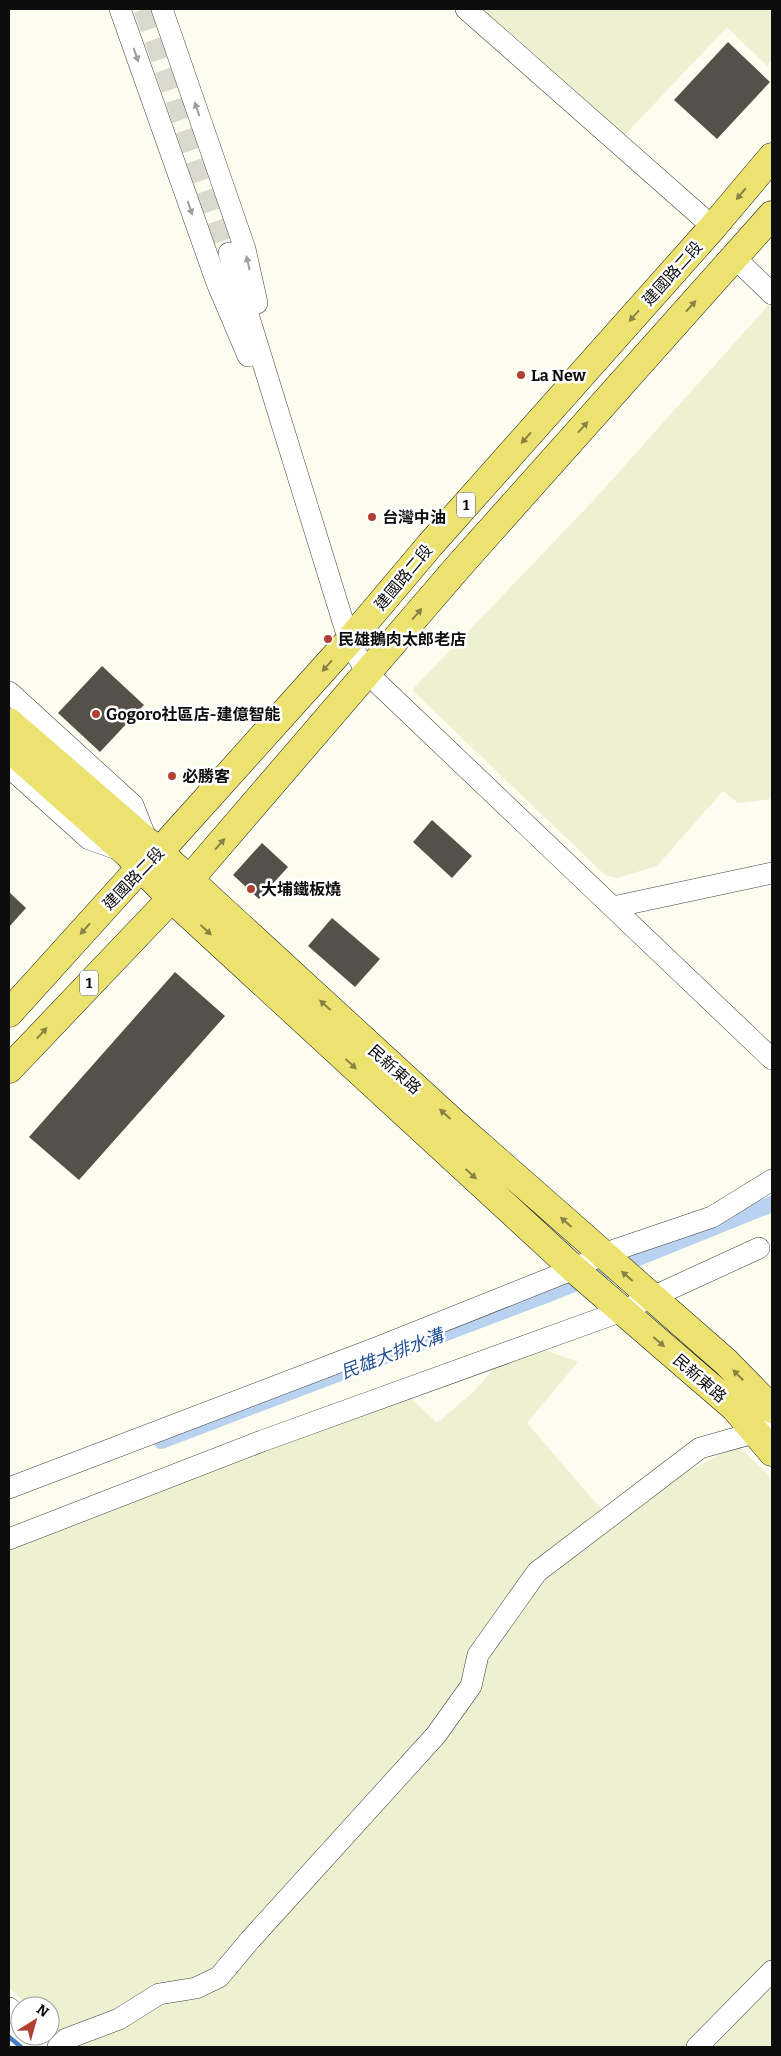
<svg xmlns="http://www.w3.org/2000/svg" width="781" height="2056" font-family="Bitter,'Noto Sans TC',serif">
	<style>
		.farmland { fill: #eef1d1 }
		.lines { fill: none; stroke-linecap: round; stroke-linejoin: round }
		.stream { stroke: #467bc0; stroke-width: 4.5 }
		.canal { stroke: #b8d2f0; stroke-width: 16 }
		.building { fill: #55504a }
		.minor-tunnel { stroke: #d9d9cd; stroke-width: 21; stroke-dasharray: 21 11; stroke-linecap: butt }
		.minor-casing { stroke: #404040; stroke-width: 22 }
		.major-casing { stroke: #1e1e1e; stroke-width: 29 }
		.minor { stroke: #fff; stroke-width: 21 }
		.major { stroke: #ece270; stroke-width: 28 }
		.oneway { fill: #9e9e9e }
		.oneway2 { fill: #888243 }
		.poi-dot { fill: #b04132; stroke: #fff; stroke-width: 2 }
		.labels { text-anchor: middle; stroke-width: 5; stroke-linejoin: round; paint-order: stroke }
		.shield { fill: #fff; stroke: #565656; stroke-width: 1 }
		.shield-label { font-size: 15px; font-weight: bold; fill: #0d0d0d }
		.street-label { font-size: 16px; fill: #0d0d0d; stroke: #fff }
		.poi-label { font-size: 16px; font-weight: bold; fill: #0d0d0d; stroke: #fff; text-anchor: start }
		.water-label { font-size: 18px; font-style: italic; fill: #224f93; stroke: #fff }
	</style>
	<rect width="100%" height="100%" fill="#fdfdef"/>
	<path class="farmland" d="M479,9H772V60L767,66L727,27L623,137Z
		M772,301V799L738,803L723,791L657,866L617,878L605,875L412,690L593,501Z
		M519,1341L578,1362L527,1423L614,1524L677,1478L737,1445L772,1478V2047H76L50,2025V2006H29L9,1988V1549L404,1391L437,1423L472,1393Z"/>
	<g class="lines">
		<path class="stream" d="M9,2037L21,2047"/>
		<path class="canal" d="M161,1441L554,1292L772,1204"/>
	</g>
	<path class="building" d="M728,42L770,82L717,139L674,100Z
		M102,666L144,705L100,752L58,713Z
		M432,820L472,856L452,878L413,842Z
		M262,843L288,867L259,899L233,875Z
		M9,892L26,908L9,927Z
		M332,918L380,959L355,987L308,946Z
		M175,972L225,1016L79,1180L29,1137Z"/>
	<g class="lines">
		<path class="minor-tunnel" d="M144,9L229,253"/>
		<defs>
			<path id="minor" d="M120,9L217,283L248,356
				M162,9L245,249L257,303
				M466,9L713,227
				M229,253L349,641L367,673L772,1059
				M735,258L772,294
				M9,692L133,805L147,841
				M9,767L89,839L120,850
				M613,907L772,873
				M9,1488L376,1348L574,1269L603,1254L712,1217L772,1180
				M9,1539L262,1441L622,1311L759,1248
				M9,2008L20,2017
				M58,2047L66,2039L119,2019L159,1994L196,1988L219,1977L250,1940L436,1735L471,1686L478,1655L537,1572L700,1448L772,1428
				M697,2047L772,1971"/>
			<path id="major" d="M9,722L159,852L454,1123L726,1362L772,1409
				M9,748L127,853L170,897L574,1269L735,1408L772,1452
				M9,1013L141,867L159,852L349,641L430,545L713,227L772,157
				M9,1069L188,881L458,567L772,215"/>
		</defs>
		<use href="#minor" class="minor-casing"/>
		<use href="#major" class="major-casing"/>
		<use href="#minor" class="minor"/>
		<use href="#major" class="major"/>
	</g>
	<defs><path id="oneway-solid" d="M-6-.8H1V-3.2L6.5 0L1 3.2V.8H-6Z" transform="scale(1.25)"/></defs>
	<g class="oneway">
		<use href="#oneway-solid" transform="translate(136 55) rotate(71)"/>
		<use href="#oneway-solid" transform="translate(197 109) rotate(-109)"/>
		<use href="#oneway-solid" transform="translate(190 208) rotate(71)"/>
		<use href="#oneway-solid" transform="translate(248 263) rotate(-103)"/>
	</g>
	<g class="oneway2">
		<use href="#oneway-solid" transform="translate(741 194) rotate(130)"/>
		<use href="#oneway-solid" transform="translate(691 306) rotate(-48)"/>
		<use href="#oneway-solid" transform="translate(634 316) rotate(132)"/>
		<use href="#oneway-solid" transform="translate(583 427) rotate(-48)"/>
		<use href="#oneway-solid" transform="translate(526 438) rotate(132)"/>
		<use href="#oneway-solid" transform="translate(417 614) rotate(-49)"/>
		<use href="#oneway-solid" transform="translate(327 666) rotate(132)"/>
		<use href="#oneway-solid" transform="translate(220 844) rotate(-49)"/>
		<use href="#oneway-solid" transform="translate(85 929) rotate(132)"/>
		<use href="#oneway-solid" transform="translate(206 930) rotate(43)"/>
		<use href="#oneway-solid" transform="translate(325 1005) rotate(-138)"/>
		<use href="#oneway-solid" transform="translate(42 1033) rotate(-47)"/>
		<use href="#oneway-solid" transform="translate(351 1064) rotate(43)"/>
		<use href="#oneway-solid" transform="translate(445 1114) rotate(-138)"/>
		<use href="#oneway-solid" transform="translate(471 1174) rotate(43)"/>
		<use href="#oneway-solid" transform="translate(566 1222) rotate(-139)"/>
		<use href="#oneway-solid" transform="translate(627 1276) rotate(-139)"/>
		<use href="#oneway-solid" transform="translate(659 1342) rotate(41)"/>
		<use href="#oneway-solid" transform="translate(738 1375) rotate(-135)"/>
	</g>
	<g class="poi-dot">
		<circle cx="521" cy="375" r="5"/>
		<circle cx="372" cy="517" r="5"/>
		<circle cx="328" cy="639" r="5"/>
		<circle cx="96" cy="714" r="5"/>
		<circle cx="172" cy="776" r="5"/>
		<circle cx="251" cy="889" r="5"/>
	</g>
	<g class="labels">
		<g class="shield">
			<rect x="457" y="492.5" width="18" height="25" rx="4"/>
			<rect x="80" y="970.5" width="18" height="25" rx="4"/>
		</g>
		<g class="shield-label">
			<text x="466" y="510">1</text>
			<text x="89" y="988">1</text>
		</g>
		<g class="street-label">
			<text transform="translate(672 273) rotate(-48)" y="6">建國路二段</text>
			<text transform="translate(403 577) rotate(-50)" y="6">建國路二段</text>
			<text transform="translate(133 878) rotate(-46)" y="6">建國路二段</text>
			<text transform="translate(395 1069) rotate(42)" y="6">民新東路</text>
			<text transform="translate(700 1378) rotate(41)" y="6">民新東路</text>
		</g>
		<g class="poi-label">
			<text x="531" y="381">La New</text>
			<text x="382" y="523">台灣中油</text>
			<text x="338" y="645">民雄鵝肉太郎老店</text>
			<text x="106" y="720">Gogoro社區店-建億智能</text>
			<text x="182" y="782">必勝客</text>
			<text x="261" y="895">大埔鐵板燒</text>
		</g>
		<g class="water-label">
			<text transform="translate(392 1354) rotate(-21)" y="6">民雄大排水溝</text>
		</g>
	</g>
	<rect width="781" height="2056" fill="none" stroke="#0d0d0d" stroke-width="20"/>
	<g transform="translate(35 2021) rotate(37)"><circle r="24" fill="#ffffff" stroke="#9e9e9e"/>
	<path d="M0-4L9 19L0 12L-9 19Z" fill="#b04132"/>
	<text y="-8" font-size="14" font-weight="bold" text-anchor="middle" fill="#0d0d0d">N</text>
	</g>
</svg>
